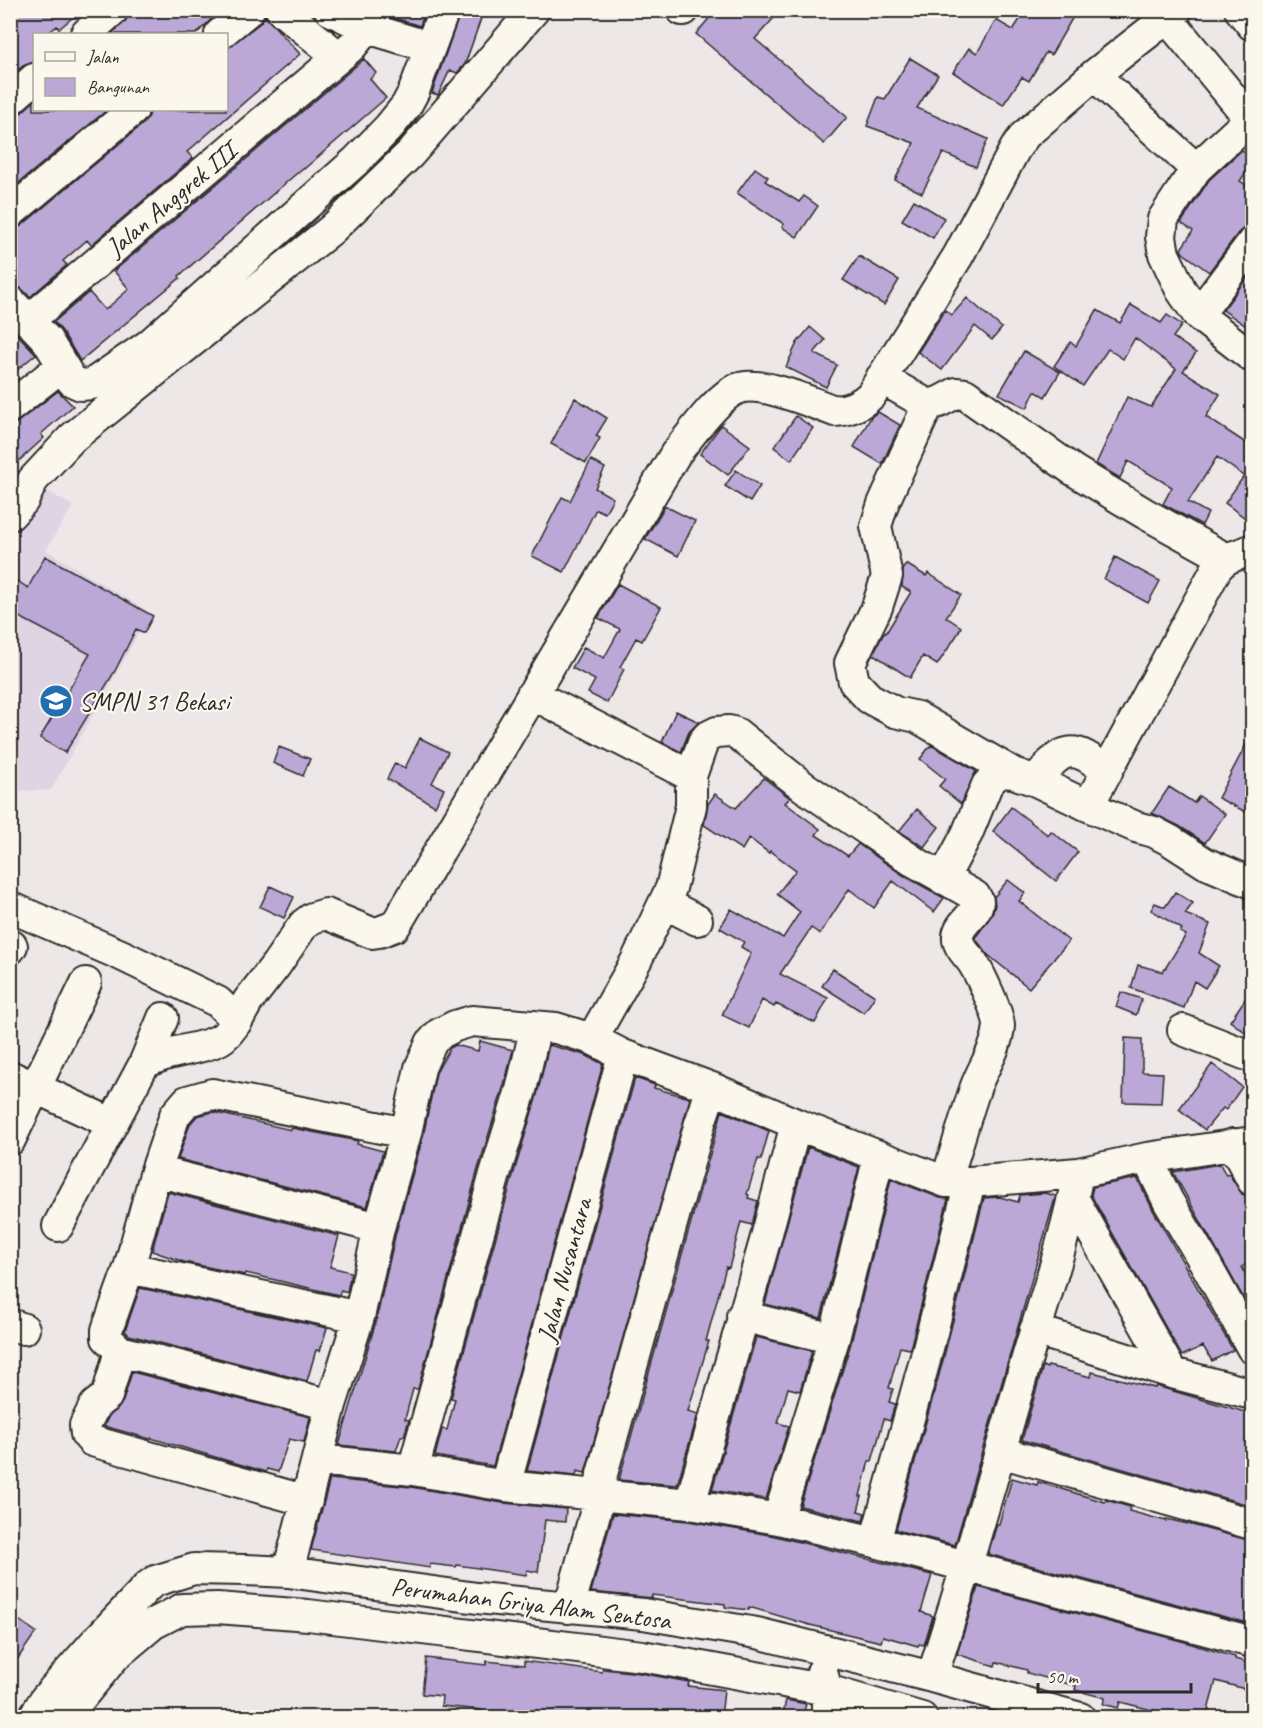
<svg xmlns="http://www.w3.org/2000/svg" width="1263" height="1728" font-family="Caveat,sans-serif">
	<style>
		.built { fill: #dfd4e3 }
		.building { fill: #bca8d7; stroke: #2b2b2b; stroke-width: 1.5 }
		.lines { fill: none; stroke-linecap: round; stroke-linejoin: round }
		.minor-casing { stroke: #2b2b2b; stroke-width: 34 }
		.minor { stroke: #fbf7ec; stroke-width: 30 }
		.labels { text-anchor: middle; stroke-width: 4.5; stroke-linejoin: round; paint-order: stroke }
		.street-label { font-size: 26px; fill: #2b2b2b; stroke: #fbf7ec }
		.poi-label { font-size: 26px; fill: #2b2b2b; stroke: #fbf7ec; text-anchor: start }
	</style>
	<rect width="100%" height="100%" fill="#eee7e8"/>
	<filter id="ink" filterUnits="userSpaceOnUse"><feTurbulence type="fractalNoise" baseFrequency=".0167" numOctaves="2"/><feDisplacementMap in="SourceGraphic" scale="12" xChannelSelector="R" yChannelSelector="G"/><feConvolveMatrix kernelMatrix="1 2 1 2 8 2 1 2 1" color-interpolation-filters="sRGB"/></filter>
	<g filter="url(#ink)">
		<path class="built" d="M40,487L73,506L46,550L150,613L51,790L14,791L11,789V511Z
			M346,1710L398,1717H282Z"/>
		<path class="building" d="M10,10H86L81,16L78,13L59,29L57,26L47,34H34V62L23,66L10,77Z
			M130,10H221L196,34H111L125,22Z
			M370,10H425L420,26Z
			M461,10H484L465,64L457,73L450,70L438,95L432,93Z
			M716,10H781L755,39L847,117L824,144L696,34Z
			M1026,10H1077L1051,55L1046,52L1029,81L1022,77L1003,105L953,72L969,48L977,53L996,20L1013,30Z
			M265,16L300,54L187,152L193,158L91,245L87,240L63,261L67,265L30,297L22,289L14,284L10,281V230L21,226L144,123L149,116L150,110H226V49L260,23Z
			M910,58L938,75L917,108L988,139L976,167L943,153L922,193L895,180L914,143L867,126L878,97L885,99Z
			M364,59L376,73L370,79L386,98L304,169L303,168L289,180L179,276L180,278L80,361L62,331L54,322L89,292L105,310L129,289L114,271Z
			M34,101V110H107L16,185L10,178V117L21,113Z
			M1242,150L1252,157V163L1240,181L1252,189V226L1245,227L1238,233L1209,272L1183,253L1181,249L1193,231L1181,223L1209,180Z
			M755,168L768,177L765,181L799,202L804,196L818,206L797,237L782,227L784,224L737,193Z
			M914,200L944,218L933,238L902,220Z
			M859,256L899,280L884,305L843,280Z
			M1252,271V330L1223,310Z
			M967,298L1002,328L992,340L975,326L942,370L918,352L945,310L952,315Z
			M1131,305L1161,323L1167,315L1182,325L1173,337L1196,353L1183,371L1220,394L1206,417L1252,447V523L1225,503L1244,476L1217,457L1188,502L1208,513L1202,525L1163,504L1172,487L1128,461L1120,478L1096,464L1127,397L1151,407L1176,369L1135,338L1123,359L1108,349L1083,386L1054,366L1070,342L1076,346L1097,310L1120,323Z
			M810,327L825,340L814,353L837,365L826,387L786,367L797,343Z
			M17,334L36,354L10,376V340Z
			M1024,351L1060,372L1045,397L1035,391L1027,408L999,394Z
			M58,391L73,406L41,434L44,438L10,469V428Z
			M575,398L607,418L596,436L600,438L586,463L551,444Z
			M878,412L900,425L882,464L854,447L871,417Z
			M796,416L813,428L791,460L774,447Z
			M721,425L750,446L728,475L700,454Z
			M591,460L605,468L595,488L613,498L605,513L596,509L564,572L532,556L562,497L570,501Z
			M736,470L760,486L750,502L725,486Z
			M665,506L695,521L678,556L645,539Z
			M45,556L153,616L144,633L136,629L115,671L65,753L40,738L90,654L10,612V576L28,588Z
			M1115,557L1160,581L1148,603L1104,579Z
			M906,564L926,576L928,573L961,595L946,617L961,627L957,635L937,665L923,656L910,678L873,654L883,635L885,632L886,633L911,592L902,587L903,569Z
			M618,584L661,607L642,641L636,638L620,667L624,669L607,703L588,693L595,680L572,668L584,647L604,658L620,629L598,618Z
			M676,711L699,722L689,732L681,752L662,742Z
			M1252,733V815L1218,798Z
			M420,738L448,752L432,783L444,789L435,806L387,779L395,763L405,768Z
			M931,745L976,771L961,804L939,786L945,779L920,759Z
			M279,747L310,759L303,776L273,763Z
			M764,778L790,798L785,803L820,829L816,835L848,856L858,844L903,875L944,898L934,912L893,881L874,908L849,889L820,934L811,928L780,974L828,998L815,1023L776,1004L774,1007L762,1000L749,1028L722,1015L751,953L741,947L744,942L720,928L731,909L783,938L800,912L777,894L796,870L770,851L769,853L749,838L742,850L704,825L708,804L715,794L736,808Z
			M1169,787L1194,803L1199,796L1225,814L1205,843L1179,826L1152,813Z
			M1011,807L1048,835L1051,831L1078,852L1056,881L993,831Z
			M917,809L939,827L924,847L899,831Z
			M1008,880L1025,893L1019,901L1069,941L1029,988L988,955L975,938L992,915L995,905L994,897Z
			M270,886L294,897L284,918L260,907Z
			M1175,892L1193,903L1185,914L1210,924L1199,953L1219,966L1205,988L1194,981L1184,1008L1131,988L1138,965L1163,972L1186,935L1180,932L1182,929L1151,910L1155,903L1165,907Z
			M833,969L875,996L864,1013L822,986Z
			M1252,989V1037L1230,1021Z
			M1121,992L1142,999L1136,1015L1116,1007Z
			M1125,1038L1142,1039V1072L1163,1073L1161,1103L1123,1102Z
			M480,1041L513,1050L504,1085L478,1169L418,1389H413L405,1419L409,1420L404,1436H401L396,1451L339,1445L376,1321L396,1232L423,1137L436,1073L450,1048L456,1045L478,1051Z
			M549,1045L585,1055L603,1064L493,1466L435,1456L442,1429L447,1430L455,1399L451,1398L512,1179L537,1095Z
			M1212,1064L1242,1087L1226,1110L1223,1108L1205,1130L1179,1109Z
			M635,1078L655,1085L654,1088L690,1098L585,1473L577,1471L576,1476L527,1471Z
			M722,1111L769,1131L761,1160L758,1159L747,1194L749,1195L748,1198L758,1201L752,1225L741,1222L729,1268L726,1267L706,1341H709L688,1411L698,1414L677,1485L619,1480Z
			M213,1112L291,1130L292,1128L358,1141L357,1144L383,1151L367,1207L178,1159L190,1124L197,1116Z
			M808,1147L859,1167L821,1318L765,1304Z
			M1220,1164L1226,1175L1229,1174L1242,1194L1252,1197V1260L1242,1267L1252,1287V1313L1173,1172Z
			M1137,1178L1153,1210L1233,1350L1212,1361L1203,1346L1182,1356L1091,1195L1093,1187Z
			M891,1179L940,1198L948,1199L910,1349L900,1347L889,1388L893,1389L889,1402L895,1404L890,1421L884,1419L872,1461H869L860,1496H862L858,1511L865,1513L863,1521L800,1506L851,1343Z
			M168,1192L339,1236L330,1267L351,1272L347,1292L341,1290L339,1295L246,1273L245,1275L184,1262L152,1251Z
			M1045,1193L1056,1196L1054,1202L955,1545L896,1530L942,1364L984,1198L1000,1197L1018,1202L1020,1195Z
			M140,1288L327,1328L320,1351L316,1350L307,1381L129,1335L125,1331Z
			M756,1337L812,1351L800,1391L788,1388L778,1423L789,1426L766,1499L712,1490Z
			M1043,1366L1047,1368L1048,1366L1091,1377L1092,1372L1155,1388L1156,1386L1252,1414V1506L1022,1440Z
			M132,1372L310,1417L304,1442L289,1439L278,1472L267,1469L266,1472L151,1438L150,1439L104,1426L109,1416L117,1410L123,1401Z
			M1012,1478L1037,1485L1038,1482L1105,1502L1106,1500L1130,1507L1129,1511L1166,1521V1519L1188,1524L1252,1541V1606L1248,1623L988,1554L997,1524H999Z
			M330,1479L411,1487L503,1503L566,1509L565,1522L545,1520L538,1572L527,1570L526,1575L457,1565L456,1567L430,1564V1568L311,1550Z
			M613,1514L688,1521L775,1536L932,1575L921,1612L933,1616L924,1645L919,1644L918,1646L883,1636L881,1642L810,1625L749,1607V1610L725,1607V1604L652,1595V1598L591,1592Z
			M978,1587L1185,1642L1235,1657V1659L1252,1664V1691L1216,1681L1206,1718H1154L1156,1711L1120,1702L1118,1708L1103,1704L1105,1698L1075,1690L1076,1686L1027,1673V1670L996,1662L995,1666L966,1657L957,1654Z
			M10,1614L36,1632L10,1670Z
			M426,1658L486,1665L487,1661L524,1665V1661L602,1672L603,1669L640,1673L689,1682L688,1686L724,1690L721,1718H480L481,1710L441,1706L442,1696L422,1694Z
			M786,1700L806,1704L802,1718H782Z"/>
		<g class="lines">
			<defs>
				<path id="minor" d="M281,10L339,57
					M330,10L367,28L430,47
					M682,10H684
					M1240,10L1252,25
					M1168,19L1250,119L1196,169L1163,219L1161,237L1164,254L1181,290L1198,315L1252,357
					M86,34L113,10
					M220,34L249,10
					M1094,75L1196,169
					M10,100L34,79
					M10,213L133,110
					M10,301L47,340L72,381L81,385L92,384L150,344L356,161L389,127L406,106L414,91L444,10
					M1198,315L1252,243
					M28,321L352,46L367,28
					M881,378L928,405L939,402L956,393L965,394L1073,470L1144,513L1225,558
					M928,405L883,504L876,526L887,576L877,607L850,663L854,682L869,698L895,712L917,717L1013,773
					M10,407L62,366
					M10,515L23,501L33,480L72,438L331,230L410,154L534,10
					M1252,549C1238,557 1228,554 1217,568L1088,806L1136,827L1154,832L1171,841L1205,863L1252,883
					M532,694L691,776
					M1036,781C1062,746 1074,743 1107,772
					M943,879L967,834L987,785L995,776L1003,772L1013,773L1036,781L1088,806
					M664,903L697,920
					M10,907L121,955L218,1002L237,1021L248,1001L276,965L304,924L312,918L326,914L372,933L379,932L395,926L676,453C690,436 718,396 737,389C759,379 812,403 835,411C850,410 861,405 871,395L958,256L1015,149L1025,135L1094,75L1177,10
					M10,949L12,946
					M1183,1030L1252,1057
					M592,1039L636,961L671,888L691,806V776L703,742L707,737L717,732L729,731L736,733L804,787L913,861L975,896L978,901C977,917 956,923 958,940C960,950 968,955 973,963C980,974 999,1014 999,1026C997,1049 984,1065 976,1086C965,1118 956,1150 946,1182
					M144,1064L163,1018
					M10,1076L111,1123
					M10,1140L86,983
					M1233,1144L1252,1180
					M1147,1158L1168,1201L1205,1263L1252,1348
					M156,1171L379,1228
					M1073,1198L1172,1373
					M58,1226L144,1064C169,1049 192,1052 217,1041C226,1037 231,1029 237,1021
					M129,1268L359,1317
					M742,1316L834,1339
					M10,1324L24,1329
					M1035,1330L1172,1373L1252,1394
					M120,1351L331,1405
					M1000,1452L1252,1524
					M318,1460L413,1470L505,1486L690,1504L778,1519L875,1542L1252,1642
					M413,1470L495,1174L521,1090L536,1026
					M505,1486L623,1055
					M307,1501L92,1441L86,1434L85,1425L95,1405L107,1396L120,1351L107,1338V1330L129,1268L156,1171L175,1115L187,1101L212,1094L406,1133
					M690,1504L765,1241L796,1124
					M778,1519L834,1339L879,1156
					M875,1542L925,1360L970,1182
					M288,1572L331,1405L359,1317L379,1228L406,1133L420,1068L431,1043L439,1034L455,1026L472,1021L556,1028L592,1039L623,1055L712,1088L796,1124L946,1182H970L1078,1173L1147,1158L1252,1142
					M569,1608L600,1495L602,1474L700,1123L712,1088
					M822,1672L827,1690V1718
					M932,1677C966,1571 997,1464 1027,1358C1045,1298 1067,1233 1078,1173
					M33,1718L45,1699L97,1640L148,1586L155,1581L194,1569L245,1570L288,1572L477,1598L643,1614L757,1633L932,1677L1080,1718
					M64,1718L115,1656L153,1624L182,1609L217,1608L308,1615L642,1656L827,1690L922,1718"/>
			</defs>
			<use href="#minor" class="minor-casing"/>
			<use href="#minor" class="minor"/>
		</g>
	</g>
	<defs>
		<symbol id="school-disc" viewBox="-11 -11 22 22"><circle r="9.5" fill="#1f6fb2" stroke="#fbf7ec"/><path d="M0-5L7-2L0 1L-7-2ZM-4 1L0 2.5L4 1V4Q0 6-4 4Z" fill="#fff"/></symbol>
	</defs>
	<g fill-rule="evenodd">
		<use href="#school-disc" x="37" y="682" width="38" height="38"/>
	</g>
	<g class="labels">
		<g class="street-label">
			<text transform="translate(171 199) rotate(-40)" y="9">Jalan Anggrek III</text>
			<text transform="translate(564 1270) rotate(-75)" y="9">Jalan Nusantara</text>
			<text transform="translate(531 1603) rotate(7)" y="9">Perumahan Griya Alam Sentosa</text>
		</g>
		<g class="poi-label">
			<text x="79" y="710">SMPN 31 Bekasi</text>
		</g>
	</g>
	<rect width="1263" height="1728" fill="none" stroke="#fbf7ec" stroke-width="36"/>
	<rect x="18" y="18" width="1227" height="1692" fill="none" stroke="#2b2b2b" stroke-width="2" filter="url(#ink)"/>
	<rect x="33" y="33" width="195" height="78" fill="#fbf7ec" stroke="#a8a59f" stroke-width="1.5"/>
	<rect x="45" y="52" width="30" height="9" fill="#fbf7ec" stroke="#a8a59f" stroke-width="1.5"/>
	<text x="87" y="63" font-size="18" fill="#2b2b2b">Jalan</text>
	<rect x="45" y="78" width="30" height="18" fill="#bca8d7" stroke="#a8a59f" stroke-width="1.5"/>
	<text x="87" y="93" font-size="18" fill="#2b2b2b">Bangunan</text>
	<path d="M1038 1683v9h153v-9" fill="none" stroke="#2b2b2b" stroke-width="3"/>
	<text x="1047" y="1683" font-size="18" fill="#2b2b2b" stroke="#fbf7ec" stroke-width="4.5" paint-order="stroke">50 m</text>
</svg>
